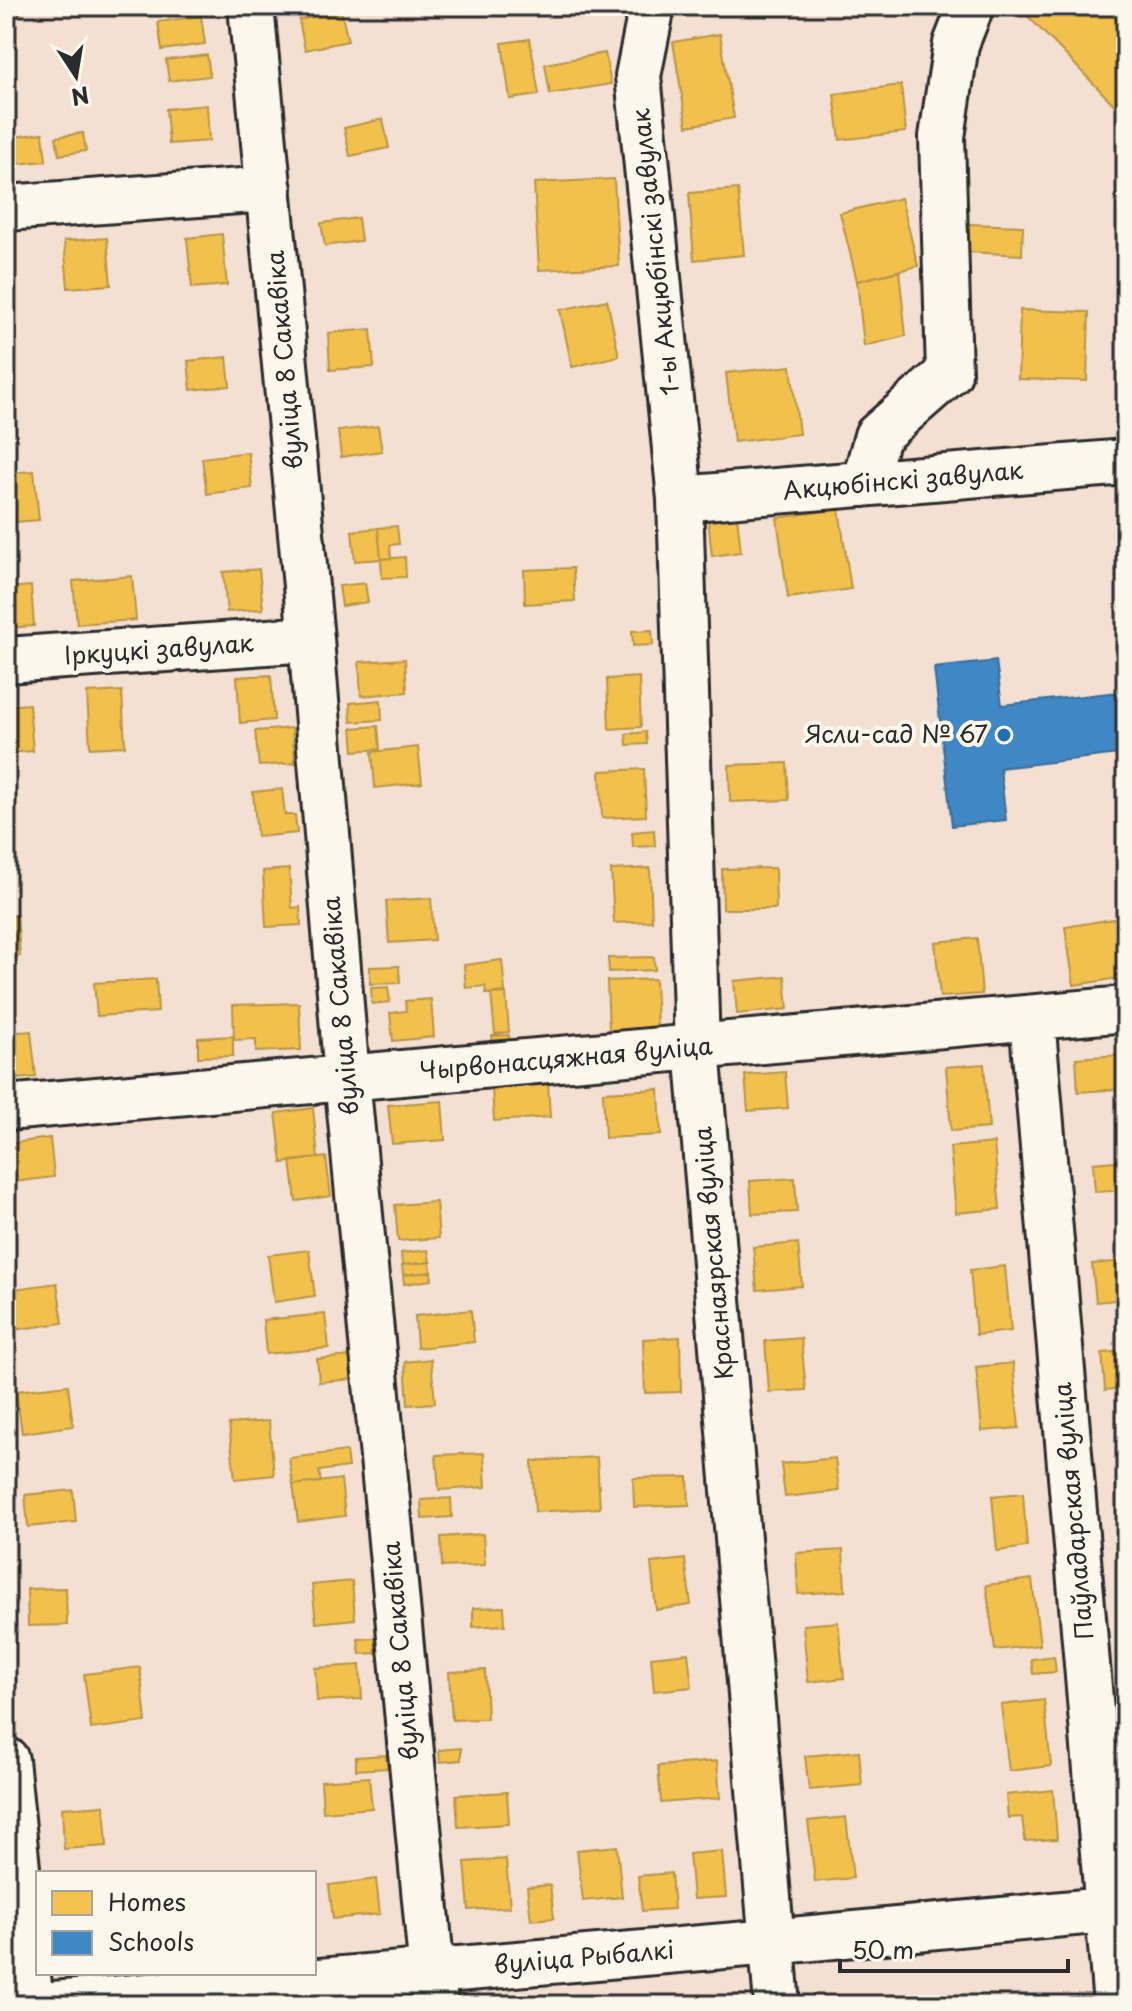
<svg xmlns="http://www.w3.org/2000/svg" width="1132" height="2011" font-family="'Playpen Sans',sans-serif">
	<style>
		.homes { fill: #f2c14e; stroke: #b69444; stroke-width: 2 }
		.schools { fill: #3f88c5; stroke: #396c97; stroke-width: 2 }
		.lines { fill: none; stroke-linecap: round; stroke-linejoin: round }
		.minor-casing { stroke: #2b2b2b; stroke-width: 50 }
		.minor { stroke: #fbf7ec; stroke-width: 44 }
		.poi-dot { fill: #1f6fb2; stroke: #fbf7ec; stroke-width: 3 }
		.labels { text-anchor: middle; stroke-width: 8; stroke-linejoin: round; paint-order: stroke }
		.street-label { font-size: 24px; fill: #2b2b2b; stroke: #fbf7ec }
		.poi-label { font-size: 24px; fill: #2b2b2b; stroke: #fbf7ec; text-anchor: end }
	</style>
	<rect width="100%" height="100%" fill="#f4e0d3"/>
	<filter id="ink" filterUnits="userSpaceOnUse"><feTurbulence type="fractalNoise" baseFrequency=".0125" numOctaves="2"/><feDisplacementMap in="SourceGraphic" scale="16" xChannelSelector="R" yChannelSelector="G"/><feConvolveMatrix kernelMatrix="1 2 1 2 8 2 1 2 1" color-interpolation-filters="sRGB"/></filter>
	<g filter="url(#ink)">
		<path class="homes" d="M6,6H28L6,27Z
			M1018,6H1110L1126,22V117Z
			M341,11L348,41L305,50L299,20Z
			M201,16L205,44L162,50L158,22Z
			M720,34L734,118L687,126L673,42Z
			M530,39L539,95L510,99L502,43Z
			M605,53L611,84L550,94L545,64Z
			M207,55L210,76L169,81L166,60Z
			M901,85L906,132L840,140L834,94Z
			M207,105L209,141L169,144L166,109Z
			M383,119L389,148L350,156L344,128Z
			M43,133L46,161L6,165V138Z
			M83,133L86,151L59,155L56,137Z
			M614,179L619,266L539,270L534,183Z
			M738,189L744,255L694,260L689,193Z
			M901,198L918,266L857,281L840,213Z
			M358,218L361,241L325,246L321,223Z
			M968,224L1023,226L1022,255L967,252Z
			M222,234L227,285L192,288L187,238Z
			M107,238L111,285L68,288L64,241Z
			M899,271L906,336L864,346L857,281Z
			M607,300L619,356L572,367L560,310Z
			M1020,310L1089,312L1087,381L1018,379Z
			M371,329L374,367L330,370L328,333Z
			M227,357L230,386L191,390L188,361Z
			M791,366L799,434L734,442L726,373Z
			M378,426L382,451L341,457L338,431Z
			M248,452L252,488L207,494L202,458Z
			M34,471L39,520L15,522L13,503L6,504V473Z
			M736,506L741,552L712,556L707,509Z
			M839,509L851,589L788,598L777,518Z
			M397,526L399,544L390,545L391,558L381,559L378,528Z
			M378,528L381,559L355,561L352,531Z
			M405,557L406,577L382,578L381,559Z
			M573,568L575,601L525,604L524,570Z
			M259,569L263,609L227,612L223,572Z
			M132,576L136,620L77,624L73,581Z
			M365,583L368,602L342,606L339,586Z
			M31,586L34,626L6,628V588Z
			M652,630L653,645L633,646L632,631Z
			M405,659L407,692L361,696L359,662Z
			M271,675L274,720L240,723L237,677Z
			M639,677L641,727L609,729L607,679Z
			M122,691L125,746L90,748L87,693Z
			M381,700L382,720L351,722L350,703Z
			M29,704L33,751L6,753V706Z
			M378,726L380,749L354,751L352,728Z
			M292,728L295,763L259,766L255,731Z
			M646,732L647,744L627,745L626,734Z
			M418,747L422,783L375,788L372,752Z
			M787,763L789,800L730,802L729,765Z
			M644,769L646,816L602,818L600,771Z
			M282,789L285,815H295L297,833L257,837L253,792Z
			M6,813H11L15,847L6,848Z
			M654,830L655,846L633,847L632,832Z
			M650,868L652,921L614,923L611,870Z
			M775,868L776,909H723L722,869Z
			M289,869L292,908L300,907L301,925L266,927L263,871Z
			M431,898L434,940L389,943L386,901Z
			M17,915L20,956L6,957V916Z
			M1119,918L1126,977L1074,985L1065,927Z
			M977,938L982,994L940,997L935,942Z
			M654,957L655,970L609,972L608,958Z
			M502,960L505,992L486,994L485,986L466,988L464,965Z
			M399,966L400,983L370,984V967Z
			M785,976L788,1009L737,1014L734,981Z
			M156,979L158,1012L97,1016L94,983Z
			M655,979L657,1029L609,1031L607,981Z
			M388,987L390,1002L372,1004L371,988Z
			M506,993L509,1032L495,1034L491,994Z
			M431,999L434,1037L393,1041L390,1013L406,1011L405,1001Z
			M299,1003L301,1050L256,1052V1039L234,1040L233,1005Z
			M31,1031L36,1077L6,1080V1033Z
			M509,1035L510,1043L493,1044L492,1036Z
			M233,1036V1056L198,1057V1038Z
			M1120,1055L1122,1089L1078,1092L1076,1058Z
			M984,1064L989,1128L951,1131L946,1067Z
			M785,1072L788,1108L748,1111L745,1075Z
			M548,1084L550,1117L494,1121L492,1088Z
			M659,1089L661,1135L605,1138L603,1092Z
			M442,1101L445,1140L392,1144L388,1105Z
			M313,1108L318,1158L282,1163L276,1113Z
			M50,1138L54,1177L6,1183V1144Z
			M994,1143L1000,1209L956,1213L950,1147Z
			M326,1157L331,1196L296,1201L291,1161Z
			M1126,1160V1190L1095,1192L1093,1163Z
			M795,1178L797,1212L752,1214L750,1181Z
			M436,1202L439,1238L398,1241L395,1205Z
			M798,1243L802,1286L757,1290L753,1247Z
			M309,1250L315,1296L274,1302L268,1255Z
			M428,1250L430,1262L402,1265L401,1253Z
			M1126,1261V1299L1096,1302L1092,1264Z
			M430,1262L431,1272L403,1275L402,1265Z
			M1005,1266L1011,1331L976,1335L970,1270Z
			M431,1272L432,1280L404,1284L403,1275Z
			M57,1283L63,1323L6,1331V1290Z
			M471,1310L474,1342L417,1348L415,1316Z
			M325,1314L329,1348L266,1354L263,1320Z
			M680,1337L681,1392L645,1393L643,1339Z
			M801,1338L806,1390L769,1392L765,1341Z
			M1126,1351V1388L1105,1390L1102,1353Z
			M353,1356L355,1379L319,1382L317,1359Z
			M431,1359L435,1403L408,1405L405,1362Z
			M1013,1363L1019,1428L982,1431L976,1367Z
			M68,1385L73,1426L22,1433L16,1391Z
			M269,1421L274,1475L235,1479L229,1424Z
			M346,1451L348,1467L319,1471L321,1482L293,1485L289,1458Z
			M484,1453L486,1487L439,1490L436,1455Z
			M597,1457L600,1508L535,1512L532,1461Z
			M835,1458L839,1491L785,1497L781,1464Z
			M688,1477L689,1505L634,1507L633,1478Z
			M341,1479L345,1516L298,1522L293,1485Z
			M73,1490L76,1522L28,1527L25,1495Z
			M1023,1493L1027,1547L997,1551L992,1496Z
			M451,1498L452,1517L422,1519L421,1500Z
			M483,1534L485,1565L442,1567L441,1537Z
			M843,1550L845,1591L798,1594L796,1553Z
			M685,1559L691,1605L656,1610L651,1563Z
			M1032,1579L1040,1645L995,1650L986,1585Z
			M352,1581L355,1619L316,1623L312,1585Z
			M66,1588L67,1625L28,1626L27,1589Z
			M504,1607L505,1625L473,1627V1608Z
			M838,1622L844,1678L808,1682L803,1625Z
			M375,1638L376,1653L360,1654L358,1639Z
			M688,1653L692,1687L654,1691L651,1657Z
			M1054,1656L1056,1672L1033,1674L1031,1659Z
			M360,1665L362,1699L317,1701L315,1668Z
			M140,1667L146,1722L91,1729L84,1674Z
			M485,1670L487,1719L452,1720L449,1672Z
			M1044,1700L1051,1766L1009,1771L1001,1705Z
			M461,1748V1760L440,1762L439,1750Z
			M859,1751L862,1785L809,1790L805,1756Z
			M386,1755L387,1768L356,1770V1757Z
			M717,1761L720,1798L661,1803L658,1766Z
			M369,1777L372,1808L323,1812L321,1781Z
			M1053,1790L1057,1839L1025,1841L1022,1817L1008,1818L1006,1795Z
			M507,1792L509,1824L458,1827L456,1795Z
			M104,1805L107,1846L64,1849L62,1808Z
			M846,1817L853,1878L815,1882L808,1821Z
			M617,1846L622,1897L583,1901L577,1850Z
			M722,1851L726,1897L693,1899L689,1854Z
			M506,1859L510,1907L469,1910L465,1862Z
			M671,1873L674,1909L642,1911L638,1876Z
			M376,1879L380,1914L333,1919L329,1885Z
			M550,1885L554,1918L531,1920L527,1887Z"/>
		<path class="schools" d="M996,661L1002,705L1126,691V753L1000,768L1006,820L952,826L934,668Z"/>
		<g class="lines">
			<defs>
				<path id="minor" d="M251,6L311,639L347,1078L435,2005
					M652,6L638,76L680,499L697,1048L777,2005
					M6,208L269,189
					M864,484L877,436L949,373L942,137L956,44L971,6
					M680,499L1126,462
					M6,660L311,639
					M1032,1018L1116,2005
					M6,1108L1126,1009
					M6,1760L31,2005
					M42,2005L771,1942L1126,1908"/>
			</defs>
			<use href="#minor" class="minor-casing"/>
			<use href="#minor" class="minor"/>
		</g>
	</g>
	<circle class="poi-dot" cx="1004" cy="735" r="8"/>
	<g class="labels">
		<g class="street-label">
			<text transform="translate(656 252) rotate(-96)" y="8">1-ы Акцюбінскі завулак</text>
			<text transform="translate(285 360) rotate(-95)" y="8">вуліца 8 Сакавіка</text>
			<text transform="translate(903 481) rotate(-5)" y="8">Акцюбінскі завулак</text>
			<text transform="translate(159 650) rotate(-4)" y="8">Іркуцкі завулак</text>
			<text transform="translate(341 1006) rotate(-95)" y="8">вуліца 8 Сакавіка</text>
			<text transform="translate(566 1059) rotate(-5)" y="8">Чырвонасцяжная вуліца</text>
			<text transform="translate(714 1253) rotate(-95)" y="8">Краснаярская вуліца</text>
			<text transform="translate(1074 1511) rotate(-95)" y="8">Паўладарская вуліца</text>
			<text transform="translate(401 1651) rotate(-95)" y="8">вуліца 8 Сакавіка</text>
			<text transform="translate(584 1958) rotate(-5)" y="8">вуліца Рыбалкі</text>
		</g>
		<g class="poi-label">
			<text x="988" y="743">Ясли-сад № 67</text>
		</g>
	</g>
	<rect width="1132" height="2011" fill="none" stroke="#fbf7ec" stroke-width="32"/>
	<rect x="16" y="16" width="1100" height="1979" fill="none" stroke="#2b2b2b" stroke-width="3" filter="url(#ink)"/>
	<rect x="36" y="1871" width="280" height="104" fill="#fbf7ec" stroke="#a8a59f" stroke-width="2"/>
	<rect x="52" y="1891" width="40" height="24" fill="#f2c14e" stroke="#a8a59f" stroke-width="2"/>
	<text x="108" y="1911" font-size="24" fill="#2b2b2b">Homes</text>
	<rect x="52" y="1931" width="40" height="24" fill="#3f88c5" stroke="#a8a59f" stroke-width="2"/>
	<text x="108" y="1951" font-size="24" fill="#2b2b2b">Schools</text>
	<g transform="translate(76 76) rotate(168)" stroke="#fbf7ec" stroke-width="6" paint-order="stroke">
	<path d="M0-6L14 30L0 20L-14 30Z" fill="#2b2b2b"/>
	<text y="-12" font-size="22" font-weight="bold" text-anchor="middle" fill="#2b2b2b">N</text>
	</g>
	<path d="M840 1959v12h228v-12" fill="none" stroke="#2b2b2b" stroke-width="4"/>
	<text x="852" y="1959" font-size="24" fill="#2b2b2b" stroke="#fbf7ec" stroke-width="6" paint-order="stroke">50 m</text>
</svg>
